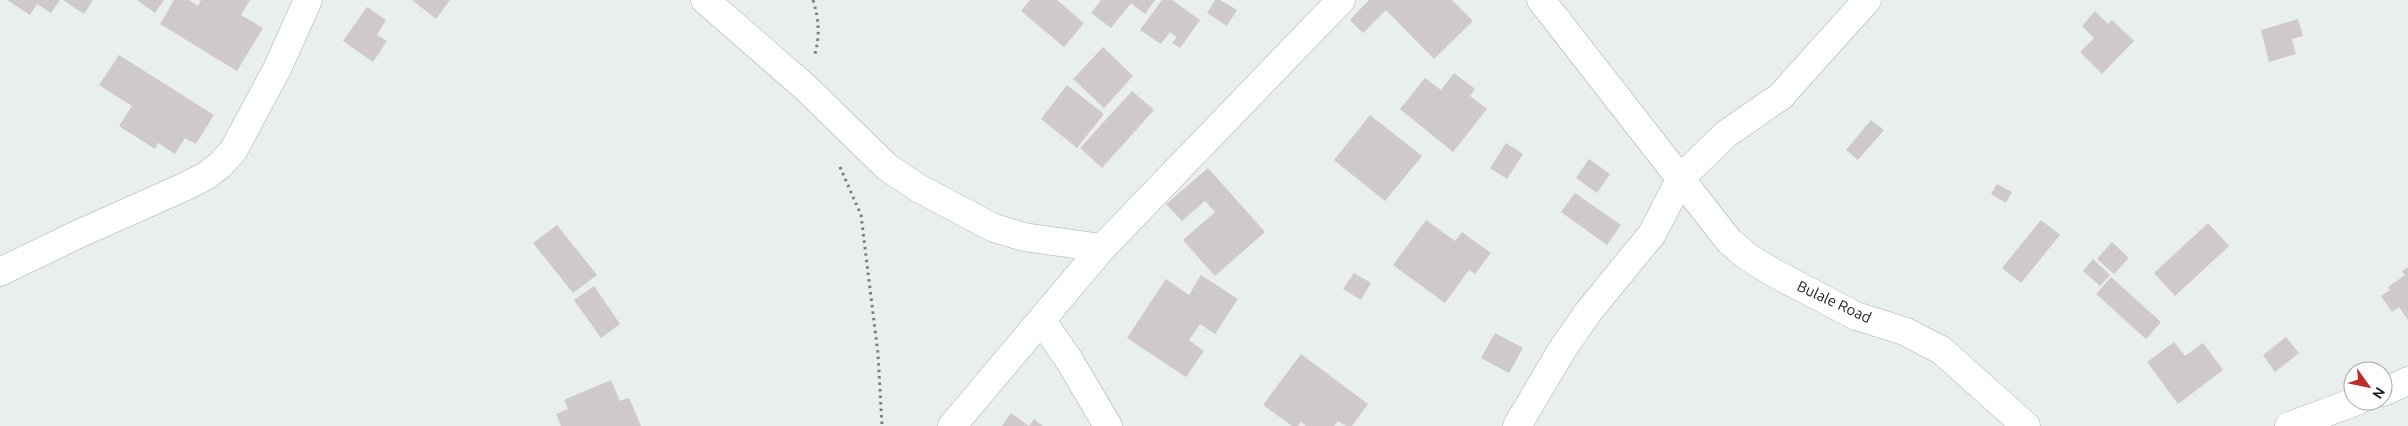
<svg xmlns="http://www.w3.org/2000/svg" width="2408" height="426" font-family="Ubuntu,sans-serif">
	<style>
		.building { fill: #cfcac9 }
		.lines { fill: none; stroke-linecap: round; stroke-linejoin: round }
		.street-casing { stroke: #a9aeae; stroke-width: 29 }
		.secondary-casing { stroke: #a9aeae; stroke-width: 29 }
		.path { stroke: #7b7e7e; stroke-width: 3; stroke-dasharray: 2.5 4; stroke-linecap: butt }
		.street { stroke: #fff; stroke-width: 28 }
		.secondary { stroke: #fff; stroke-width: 28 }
		.labels { text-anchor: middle; stroke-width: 4.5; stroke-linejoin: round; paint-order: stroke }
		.street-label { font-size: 15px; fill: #1b1d1d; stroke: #fff }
	</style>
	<rect width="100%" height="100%" fill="#e9eeef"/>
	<path class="building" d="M7,0H60L51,13L37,4L30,15Z
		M63,0H93L84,14Z
		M137,0H164L155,13Z
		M174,0H189L198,6L201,0H250L241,15L263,28L237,71L160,24Z
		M412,0H450L436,19Z
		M1030,0H1057L1084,23L1064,47L1021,11Z
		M1101,0H1155L1145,14L1131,3L1111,28L1091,13Z
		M1162,0H1172L1200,20L1180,48L1172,43L1177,37L1170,32L1161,44L1140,30Z
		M1215,0H1220L1237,10L1227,26L1207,13Z
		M1369,0H1452L1473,21L1434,59L1386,10L1363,33L1350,20Z
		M367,7L386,20L377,35L387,41L373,62L343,41Z
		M2095,11L2108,24L2112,20L2134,41L2102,74L2080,52L2094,38L2082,26Z
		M2298,19L2303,36L2292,39L2296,54L2269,62L2261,30Z
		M1103,47L1133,76L1104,108L1073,79Z
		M119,55L214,115L196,144L185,138L175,154L158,143L155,149L119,126L132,106L99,85Z
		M1454,73L1475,89L1470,96L1487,109L1453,152L1400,109L1425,78L1441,90Z
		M1067,85L1104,114L1077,148L1041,119Z
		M1132,91L1154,110L1102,168L1080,148Z
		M1370,115L1422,156L1385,201L1334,160Z
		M1871,120L1884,130L1858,160L1846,150Z
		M1506,143L1523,154L1507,179L1490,168Z
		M1589,159L1610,174L1597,193L1576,178Z
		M1208,168L1265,232L1215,276L1183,240L1215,212L1205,201L1182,221L1166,204Z
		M1997,184L2012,192L2006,203L1991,194Z
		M1575,193L1621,225L1607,245L1561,212Z
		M1426,220L1455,241L1462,232L1491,253L1475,274L1469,270L1445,303L1393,265Z
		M2041,220L2060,235L2021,283L2002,268Z
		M2208,223L2229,246L2175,296L2154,273Z
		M557,225L597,275L573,293L533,243Z
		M2112,242L2129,258L2114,274L2097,259Z
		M2093,259L2110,275L2100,286L2083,271Z
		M2408,267V320L2399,307L2392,312L2381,296L2390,290L2388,287L2405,275L2402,271Z
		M1354,273L1371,283L1361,300L1343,289Z
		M1201,275L1238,299L1215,334L1200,324L1189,340L1204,351L1186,377L1127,338L1166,279L1189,295Z
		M2111,277L2161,322L2146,339L2096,294Z
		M594,286L620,324L601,338L574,300Z
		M1495,333L1523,348L1509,373L1481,358Z
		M2286,337L2299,353L2275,372L2263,355Z
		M2174,342L2185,356L2203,343L2223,370L2178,404L2147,362Z
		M1301,354L1368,404L1352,426H1346L1338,421L1334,426H1306L1301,422L1298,426H1292L1263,405Z
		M611,380L620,401L629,398L641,426H561L556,414L568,409L564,400Z
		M1011,413L1029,426L1034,419L1043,426H1002Z"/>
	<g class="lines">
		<defs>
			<path id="street" d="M705,0L806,88L887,167L920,189L994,228L1024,237L1102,248
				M0,272L74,236L184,187L206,176L220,165L233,151L277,69L308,0
				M1042,321L1069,360L1108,426
				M2383,392L2408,381
				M952,426L1102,248L1341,0
				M1517,426L1562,350L1589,311L1652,234L1681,178L1726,134L1781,96L1867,0
				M2289,426L2357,401"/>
			<path id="secondary" d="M1541,0L1729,241L1748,257L1774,273L1856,316L1904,331L1941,350L2026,426"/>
		</defs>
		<use href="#street" class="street-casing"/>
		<use href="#secondary" class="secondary-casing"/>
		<path class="path" d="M813,0C819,20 820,34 815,54
			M840,167L861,215L878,354L882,426"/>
		<use href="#street" class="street"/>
		<use href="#secondary" class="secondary"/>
	</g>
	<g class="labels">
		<g class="street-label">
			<text transform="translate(1834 302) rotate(25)" y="5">Bulale Road</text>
		</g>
	</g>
	<g transform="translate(2368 386) rotate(123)"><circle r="24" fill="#ffffff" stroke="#a4a5a5"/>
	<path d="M0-4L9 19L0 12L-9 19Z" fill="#bc2e27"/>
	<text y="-8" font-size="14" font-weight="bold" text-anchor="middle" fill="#1b1d1d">N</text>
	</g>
</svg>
